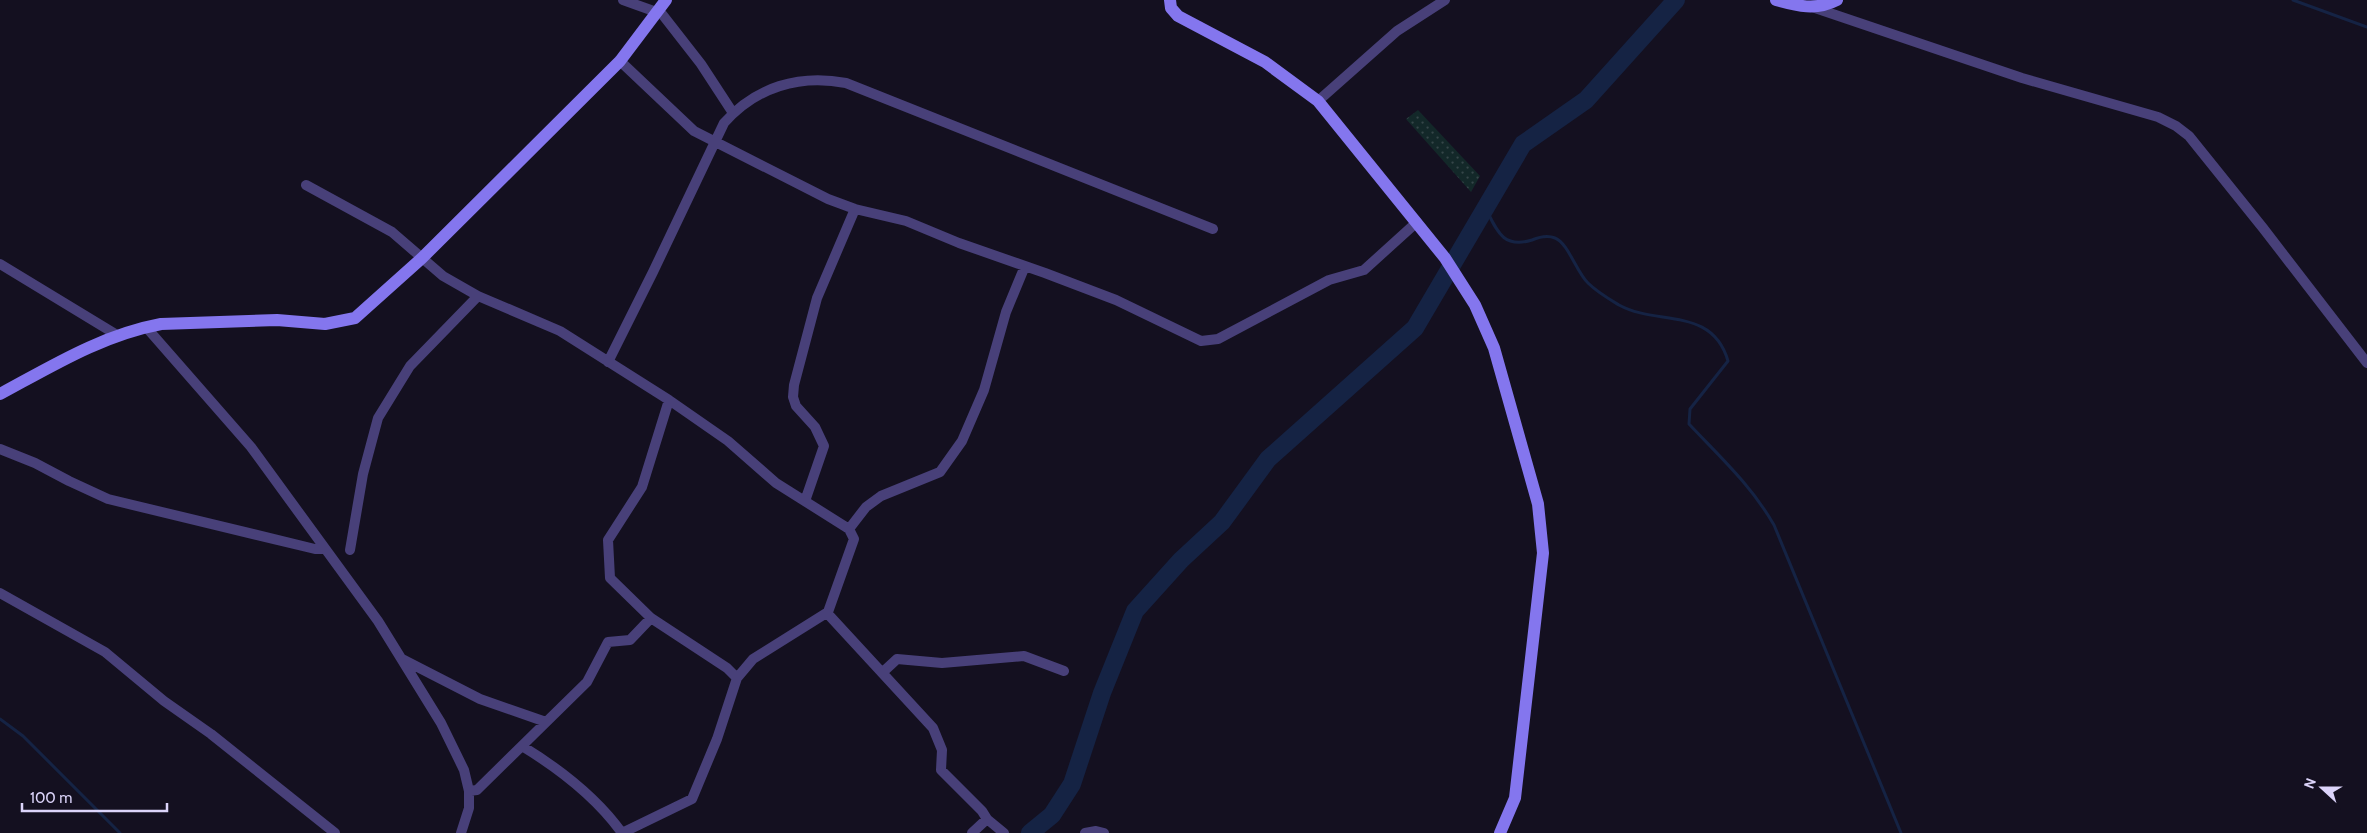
<svg xmlns="http://www.w3.org/2000/svg" width="2367" height="833" font-family="Cabin,sans-serif">
	<style>
		.grass { fill: url(#grass-dots) }
		.lines { fill: none; stroke-linecap: round; stroke-linejoin: round }
		.stream { stroke: #152344; stroke-width: 3 }
		.river { stroke: #152344; stroke-width: 18 }
		.street { stroke: #484079; stroke-width: 10 }
		.secondary { stroke: #8476ee; stroke-width: 12 }
	</style>
	<defs>
		<pattern id="grass-dots" width="8" height="8" patternUnits="userSpaceOnUse" patternTransform="scale(1.25)"><rect width="8" height="8" fill="#132829"/><path d="M2 2h.1M6 6h.1" fill="none" stroke="#354649" stroke-width="1.8" stroke-linecap="round"/></pattern>
	</defs>
	<rect width="100%" height="100%" fill="#141020"/>
	<path class="grass" d="M1418,110L1480,176L1471,192L1406,119Z"/>
	<g class="lines">
		<path class="stream" d="M2293,0L2367,27
			M1486,209C1497,231 1503,249 1532,240C1539,237 1548,235 1555,238C1568,243 1577,273 1588,283C1597,292 1609,299 1619,305C1657,326 1712,306 1728,361L1690,409L1689,424C1720,457 1751,485 1774,525L1901,833
			M0,719L23,736L120,833"/>
		<path class="river" d="M1030,833L1052,815L1072,784L1102,693L1135,611L1181,560L1222,522L1268,459L1415,328L1523,144L1586,100L1676,0"/>
		<path class="street" d="M623,0L662,14L701,64L733,113
			M1812,7L2022,78L2158,117L2176,126L2189,136L2263,228L2367,363
			M620,61L694,131L828,199L855,209L906,221L959,243L1045,273L1116,300L1201,341L1218,339L1329,280L1364,270L1417,222
			M1318,101L1397,31L1445,0
			M306,185L392,232L443,276L478,296L410,366L378,418L363,474L350,550
			M0,264L117,335
			M478,296L560,331L669,400L728,441L776,483L849,529L854,539L828,612L753,659L737,678L717,739L692,799L622,833
			M146,327L251,447L378,621L441,723L464,770L469,791V808L461,833
			M608,362L653,272L724,123C756,87 799,74 846,83L1213,229
			M669,400L642,487L608,540L610,578L651,618L727,668L737,678
			M0,449L35,463L69,481L108,499L315,549H324
			M805,501L824,446L815,427L796,406L793,397L794,385L817,298L855,209
			M849,529L866,507L881,496L940,472L962,441L984,390L1006,312L1025,266
			M0,593L105,652L164,701L211,734L335,833
			M827,613L933,728L942,750L941,770L982,811L987,819L1004,833
			M402,659L480,699L546,722
			M883,672L897,659L942,663L1024,656L1064,671
			M522,746C558,768 597,798 622,833
			M469,791L477,790L587,682L608,642L630,640L651,618
			M972,833L987,819
			M1085,833L1096,831L1104,833"/>
		<path class="secondary" d="M1170,0L1171,8L1178,16L1265,62L1318,101L1445,258L1475,305L1494,348L1538,504L1543,553L1515,798L1500,833
			M1776,0C1797,6 1816,11 1837,0
			M0,394C52,366 102,335 161,324L277,320L325,324L355,318L422,258L620,61L666,0"/>
	</g>
	<g transform="translate(2322 788) rotate(291)" stroke="#141020" stroke-width="4" paint-order="stroke">
	<path d="M0-4L9 19L0 12L-9 19Z" fill="#dcd4fa"/>
	<text y="-8" font-size="14" font-weight="bold" text-anchor="middle" fill="#dcd4fa">N</text>
	</g>
	<path d="M22 803v8h145v-8" fill="none" stroke="#dcd4fa" stroke-width="2.5"/>
	<text x="30" y="803" font-size="15" fill="#dcd4fa" stroke="#141020" stroke-width="4" paint-order="stroke">100 m</text>
</svg>
